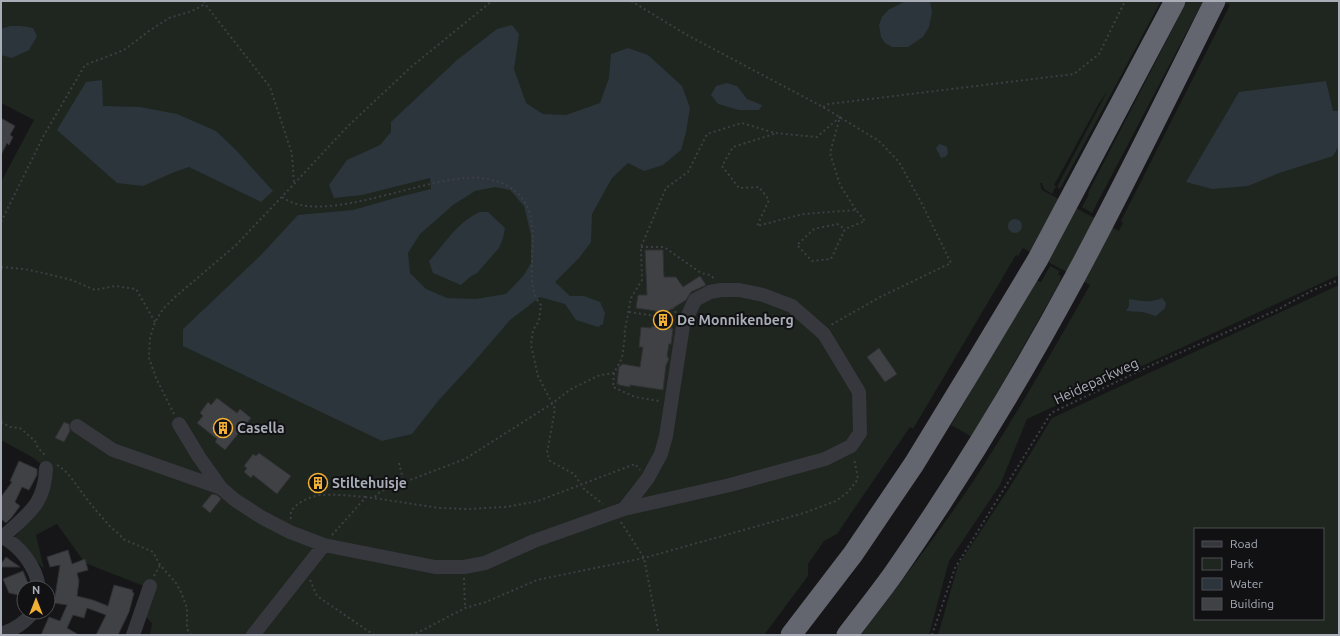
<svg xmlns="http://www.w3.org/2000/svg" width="1340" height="636" font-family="Ubuntu,sans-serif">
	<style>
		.green { fill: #1e261f; fill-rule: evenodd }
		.water { fill: #2c353c; fill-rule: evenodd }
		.building { fill: #404145; stroke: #303034 }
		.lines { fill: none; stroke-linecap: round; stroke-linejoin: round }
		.path { stroke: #3d3f44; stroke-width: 2; stroke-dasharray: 2 3; stroke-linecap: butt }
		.minor { stroke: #37383d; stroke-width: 14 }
		.highway { stroke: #63666e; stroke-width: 21 }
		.labels { text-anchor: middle; stroke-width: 4; stroke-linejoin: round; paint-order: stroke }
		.poi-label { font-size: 14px; font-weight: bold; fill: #a8adb8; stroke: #111113; text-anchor: start }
		.street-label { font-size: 14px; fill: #a8adb8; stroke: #111113 }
	</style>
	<rect width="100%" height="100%" fill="#161618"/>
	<path class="green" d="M1,1H1161L1060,189L1057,187L1108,90L1098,105L1054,185L1056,186L1052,194L1044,189L1042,183H1040L1042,190L1119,231L1123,223L1121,221L1230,5L1220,1H1339V275L1027,419L1000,485L949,561L929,635H860C903,579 947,523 985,463C1022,405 1056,345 1090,285L1023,248L1018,256L1016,255L913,429L910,427L837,534L824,541L808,564V576L764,635H150L152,623L145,616L154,590L85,563L57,524L36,535L44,569L15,537L30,519L48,470L32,457L1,440V182L34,120L1,103Z
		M1187,1H1203L1092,213L1082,207L1089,194L1088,193Z
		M1050,266L1060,271L1058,274L1061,276L1060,282L972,437L951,425L1036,280L1041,282Z
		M1339,285V635H938L958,565L1008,490L1052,418ZM1195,529H1323V619H1195Z"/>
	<path class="water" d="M906,1H930L932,12L929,27L923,37L908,47H892L885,43L881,37L879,25L882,17L888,10Z
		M512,25L519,34L514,69L526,103L543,114L566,115L600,103L609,78L611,54L628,48L648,55L682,86L690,108L686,132L681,150L663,165L644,171L628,163L612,178L592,214L591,242L579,258L555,282L570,296H584L600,302L605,313L603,324L598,327L576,320L565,304L540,297L510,320L473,363L438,401L412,434L382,441L183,346V329L261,255L298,215L353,210L395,198L431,189L430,178L362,195L334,198L329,185L347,160L380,145L391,132V122L457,60L497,29ZM495,187L510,190L524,206L531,235V263L524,275L506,294L476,299L447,298L426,289L410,273L408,253L420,234L453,205L475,191Z
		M10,26H21L33,28L37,36L29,50L12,58L1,55V29Z
		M102,80L103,106L140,107L177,114L216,131L236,150L273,191L261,202L189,167L172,173L143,186L117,183L57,130L86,82Z
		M1326,81L1333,111H1339V146L1333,156L1279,173L1248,186L1212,189L1186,182L1239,92Z
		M727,83L737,86L747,99L762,105L759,110H739L718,104L711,95L716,86Z
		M940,144L947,147L948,154L945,157L941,158L936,148Z
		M480,212H488L505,228L503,238L499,248L477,273L470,277L461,285L433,273L429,261C445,244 457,222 480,212Z
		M1008 226a7 7 0 1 1 14 0a7 7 0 1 1-14 0Z
		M1162,298L1166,303L1165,308L1156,316L1143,312L1126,311L1129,306V299C1141,301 1150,303 1162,298Z"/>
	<path class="building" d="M1,118L15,126L10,135L13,137L9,145L7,143L1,155Z
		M645,250H663L664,277H676L683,287L700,276L706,285L691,292L686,300L657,318L672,321L671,329H673L671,344H669L667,356L669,359L666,365L663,390L630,385V387L619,385V384H617L619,366H621L622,364L640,367L643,347H639L641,327L651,328L652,326L654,327L656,311L636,308L638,295H647Z
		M879,348L897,374L885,382L867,357Z
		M217,398L237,413L240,409L251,418L225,450L215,442L217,439L197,423L203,416L200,413L208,402L211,405Z
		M64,422L69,424L70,431L64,442L55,438Z
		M259,453L291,476L277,494L253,475L251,478L244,472L247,468L244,466L253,454L256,456Z
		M19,461L37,469V475L29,490L22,487L15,502L20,506L12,517L6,523L1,519V497L12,482L10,481Z
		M317,476L324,483L318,489L312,482Z
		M212,494L217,495L221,499L210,513L202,506Z
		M68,550L72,564L85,559L88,570L77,573L79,581L77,596L93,600L108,606L114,585L133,590L132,592L134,593L129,612L118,635H96L106,615L87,608L84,618L73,615L67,628L79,635H41L49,617L60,621L67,605L54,603L60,565L50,567L47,557Z
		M6,557L10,560L20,567H1V564Z
		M23,571L30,588H24V596L9,593L3,579Z"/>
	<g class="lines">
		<path class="path" d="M204,1L205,4L270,87L292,154L294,184
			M631,1L687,35L823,107L879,141L899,162L921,202L951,263L880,297L831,325
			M823,107L829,104L1074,74L1099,54L1125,1
			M774,134L733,147L722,166L739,188L759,187L769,200L757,226L803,214L856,210L865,221L845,229L831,259L812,261L797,245L814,229L837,224L845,229
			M282,197C323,228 429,173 481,178C497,180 511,185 521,197C547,228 519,280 541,305L539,321L533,330L531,345L538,376L555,409L547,453L550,461L574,474L585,490L603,504
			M1,222L44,135L85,65L124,50L149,31L169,18L192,11L205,4
			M641,247H664L701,273L710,275L716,280
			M1,267L24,269L43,273L72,280L95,290L115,286L136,289L155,322
			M672,307L676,313
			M629,312L655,316
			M614,373L613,387L635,397L659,401
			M174,414L156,378L149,358L150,338L155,322L163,309L174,298L236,245L294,184L346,128L411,67L492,1
			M1,422L10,427L20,428L35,441L38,448L46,456
			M399,463L404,483
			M57,465C66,470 72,479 78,487C87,500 97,512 108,524C112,529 119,533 123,539L153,552L160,565L176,583L181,592L187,608V629L191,635
			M375,497L377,494L384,490L465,459L553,403L571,389L600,375L614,373L622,358L625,336L624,335L631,298L642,280L641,247L666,188L688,172L707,134L742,123L775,133L817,137L840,117L830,153L840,185L856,210
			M291,519C286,506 312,495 322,495C336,494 352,496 366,497
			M621,522L644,558L659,635
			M332,535L366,497L439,508L467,509L506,507L538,501L635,464L640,470
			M154,576L160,565
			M464,578L465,608
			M310,580L317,596L374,635
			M411,635L423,630L465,608L486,602L537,580L644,558L804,513L836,501L848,492L858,479L854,458
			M932,635L955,568L1051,413L1152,365L1277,310L1313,290L1339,280"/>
		<path class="minor" d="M77,426L113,450L221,488L199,457L179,424
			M221,488L235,500L261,517L290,532L324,545L435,567H464L485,563L534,541L624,509L730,485L825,459L851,446L860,433L859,392L824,334L792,306L763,295L739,290H721L710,292L695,300L683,326L666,436L661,454L648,478L624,509
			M1,536C20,546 36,566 39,588
			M3,537C27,514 45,505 46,468
			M1,634C13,630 25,623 33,612
			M133,635L150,586
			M253,635L324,545"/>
		<path class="highway" d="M791,635L853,554L914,464L972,369L1038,259L1175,1
			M847,635C863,614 879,594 894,573C960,478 1020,379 1075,277C1124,186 1169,93 1215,1"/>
	</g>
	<defs>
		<symbol id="building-ring" viewBox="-11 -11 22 22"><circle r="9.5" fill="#111113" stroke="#f2b134" stroke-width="1.5"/><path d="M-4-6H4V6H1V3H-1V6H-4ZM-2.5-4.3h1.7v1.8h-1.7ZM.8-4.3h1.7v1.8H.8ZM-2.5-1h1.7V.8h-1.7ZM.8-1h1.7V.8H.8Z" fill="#f2b134"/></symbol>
	</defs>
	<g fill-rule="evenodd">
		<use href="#building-ring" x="652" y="309" width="22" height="22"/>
		<use href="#building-ring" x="212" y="417" width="22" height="22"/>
		<use href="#building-ring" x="307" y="472" width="22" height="22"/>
	</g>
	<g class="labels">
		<g class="poi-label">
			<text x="677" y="325">De Monnikenberg</text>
			<text x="237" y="433">Casella</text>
			<text x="332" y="488">Stiltehuisje</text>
		</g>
		<g class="street-label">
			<text transform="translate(1096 381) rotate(-25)" y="5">Heideparkweg</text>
		</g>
	</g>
	<rect width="1340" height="636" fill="none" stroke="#a8adb8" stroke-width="4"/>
	<rect x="1194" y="528" width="130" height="92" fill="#111113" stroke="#4d4f55"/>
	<rect x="1202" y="541" width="20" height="6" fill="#37383d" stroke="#4d4f55"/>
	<text x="1230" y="548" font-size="12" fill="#a8adb8">Road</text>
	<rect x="1202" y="558" width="20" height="12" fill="#1e261f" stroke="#4d4f55"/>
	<text x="1230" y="568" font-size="12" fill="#a8adb8">Park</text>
	<rect x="1202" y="578" width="20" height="12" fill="#2c353c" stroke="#4d4f55"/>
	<text x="1230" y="588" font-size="12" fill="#a8adb8">Water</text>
	<rect x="1202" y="598" width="20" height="12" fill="#404145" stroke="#4d4f55"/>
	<text x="1230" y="608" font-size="12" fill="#a8adb8">Building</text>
	<g transform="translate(36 600)"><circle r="19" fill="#111113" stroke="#4d4f55"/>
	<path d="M0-3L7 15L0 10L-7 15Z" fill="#f2b134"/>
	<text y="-6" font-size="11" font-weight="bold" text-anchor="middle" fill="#a8adb8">N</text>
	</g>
</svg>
